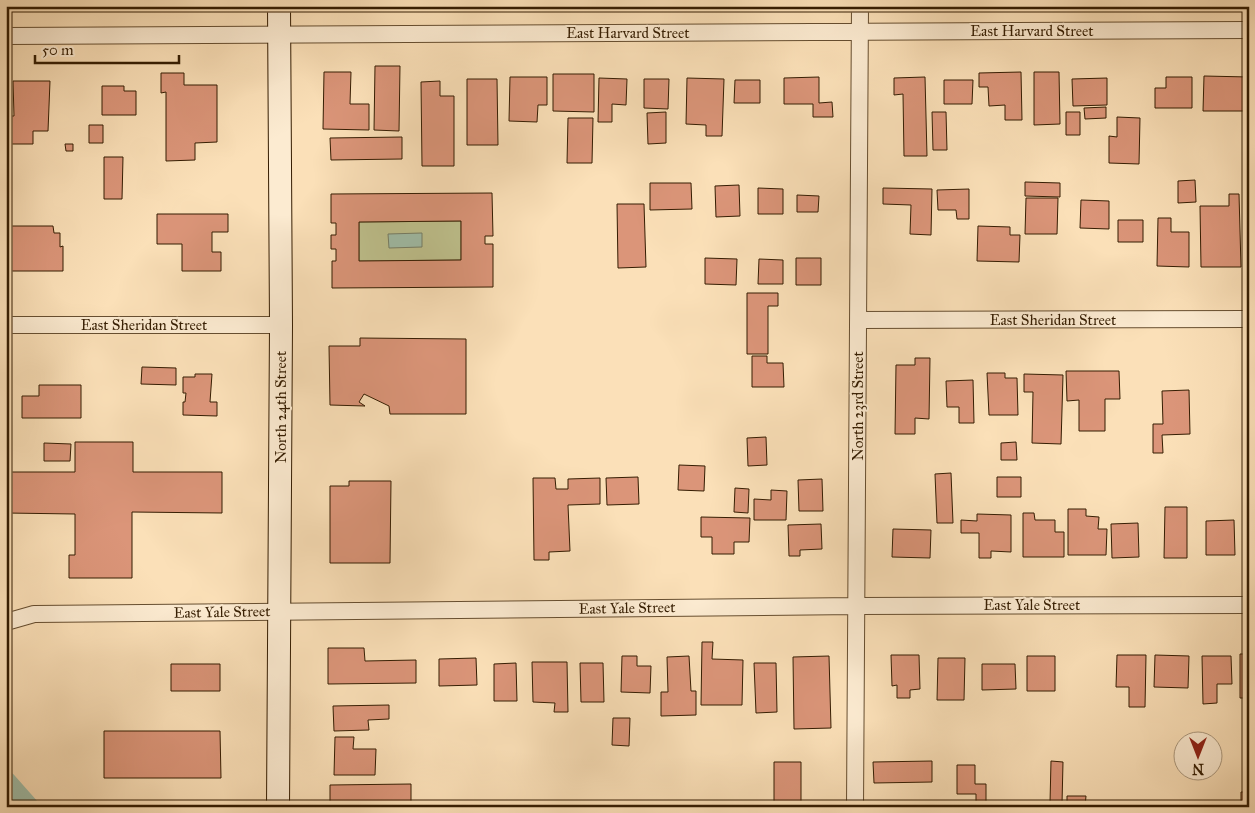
<svg xmlns="http://www.w3.org/2000/svg" width="1255" height="813" font-family="'IM FELL Great Primer',serif">
	<style>
		.green { fill: #bfc28e; stroke: #7a7048 }
		.water { fill: #a0bea9; stroke: #757e66 }
		.lines { fill: none; stroke-linecap: round; stroke-linejoin: round }
		.canal { stroke: #a0bea9; stroke-width: 20 }
		.building { fill: #db9579; stroke: #351d02; fill-rule: evenodd }
		.street-casing { stroke: #664e30; stroke-width: 18 }
		.secondary-casing { stroke: #351d02; stroke-width: 24 }
		.street { stroke: #fcebd1; stroke-width: 16 }
		.secondary { stroke: #fcebd1; stroke-width: 22 }
		.labels { text-anchor: middle; stroke-width: 4; stroke-linejoin: round; paint-order: stroke }
		.street-label { font-size: 15px; fill: #351d02; stroke: #fcebd1 }
	</style>
	<rect width="100%" height="100%" fill="#fbe0b8"/>
	<filter id="stains"><feTurbulence type="fractalNoise" baseFrequency=".004" numOctaves="4"/><feColorMatrix values="0 0 0 0 .2 0 0 0 0 .09 0 0 0 0 .02 0 0 0 .5 -.17"/></filter>
	<radialGradient id="worn" r=".72"><stop offset=".6" stop-color="#630" stop-opacity="0"/><stop offset="1" stop-color="#630" stop-opacity=".3"/></radialGradient>
	<path class="green" d="M461,221V260L359,261V222Z"/>
	<path class="water" d="M422,233V247L389,248L388,234Z"/>
	<g class="lines">
		<path class="canal" d="M6,781L29,807"/>
	</g>
	<path class="building" d="M375,66H400L399,131L374,130Z
		M324,72H351L350,104H369V130L323,129Z
		M1021,72L1022,120H1005V105L989,106L988,87H979V73Z
		M1034,72H1059L1060,124L1034,125Z
		M161,73H184V85H217V142L195,143V160L166,161V92L161,93Z
		M553,74H594V112L553,111Z
		M1204,76L1249,77V111H1203Z
		M510,77H547V105H538L537,122L509,121Z
		M819,77V103L832,102L833,117H813V104H784V78Z
		M925,77L927,156H904L903,94L894,95V78Z
		M1166,77H1192V108H1155V88H1166Z
		M599,78L627,79L626,105L612,104V122H598Z
		M687,78L724,79L722,136H706V125L686,124Z
		M1107,78V105L1073,106L1072,79Z
		M467,79H497L498,145H467Z
		M644,79H669L668,109L644,108Z
		M735,80H760V103H734Z
		M944,80H973L972,104H944Z
		M13,81H50L48,131H33V144H6V116H14Z
		M440,81V96H454V166H422L421,82Z
		M102,86H124V91H136V115H102Z
		M1106,107V118L1085,119L1084,108Z
		M666,112V143L648,144L647,113Z
		M932,112H946L947,150H933Z
		M1066,112H1080V135H1066Z
		M1117,117L1140,118L1139,164L1109,163V136L1117,137Z
		M568,118H593L592,163H567Z
		M89,125H103V143H89Z
		M402,137V159L331,160L330,138Z
		M65,144H73V151H66Z
		M104,157H123L122,199H104Z
		M1195,180L1196,202L1178,203V181Z
		M1025,182L1060,183V197L1025,196Z
		M650,183H691L692,209L650,210Z
		M739,185L740,216L716,217L715,186Z
		M758,188L783,189V214H758Z
		M883,188L932,189L931,235L910,234L911,205L883,204Z
		M969,189V219H957L956,210H938L937,190Z
		M492,193L493,236H485V244H493V287L332,288V261H336V249H331V235H336V223H331V194ZM461,221V260L359,261V222Z
		M1229,194H1239L1241,267H1201L1200,206H1229Z
		M797,195L819,196L818,212H797Z
		M1026,198H1058L1057,234H1025Z
		M1081,200L1109,201V229L1080,228Z
		M617,204H644L646,267L618,268Z
		M157,214H228V232H212V252H221V271H182V244H157Z
		M1158,218H1171V232H1189V267L1157,266Z
		M1118,220H1143V242H1118Z
		M7,226H53L54,233H60V247L63,246V271H6Z
		M978,226L1010,227V235H1020L1019,262L977,261Z
		M705,258L737,259L736,285L705,284Z
		M796,258H821V285H796Z
		M759,259L783,260V284H758Z
		M747,293H778V306H768V354H747Z
		M360,338L466,339V414H390L389,406L364,394L359,402L365,406L330,405L329,346H360Z
		M752,356H767V363H783L784,387H752Z
		M915,358H930L929,419L915,418V434H895L896,365H915Z
		M142,367L176,368V385L141,384Z
		M1066,371H1119L1120,399H1105V431H1079V400L1067,401Z
		M987,373H1005V378H1017L1018,415H989Z
		M195,374H212L210,402H217V416L183,415V402H185L186,393H183V377H195Z
		M1024,374L1063,375L1061,444L1032,443L1033,392H1024Z
		M973,380L974,423H959V407H947L946,381Z
		M39,385H81V418H22V396H39Z
		M1189,390L1190,434L1162,435L1163,453H1153V424H1163L1162,391Z
		M766,437L767,465L748,466L747,438Z
		M75,442H133V472H222V513L132,512V578H69V555H75V514L6,513V472H75Z
		M1016,442L1017,460H1001V443Z
		M44,443L71,444L70,461H44Z
		M679,465L705,466L704,491L678,490Z
		M951,473L953,523H937L935,474Z
		M638,477L639,504L607,505L606,478Z
		M997,477H1021V497H997Z
		M533,478H555L556,489H568V479L600,478V504L568,505L570,551L549,552V560H534Z
		M822,479L823,511H799L798,480Z
		M349,481H391L390,563H330V486H349Z
		M735,488L749,489L748,513L734,512Z
		M771,490L787,491L786,520H754V499L771,500Z
		M1165,507H1187V558H1164Z
		M1068,509H1086V516L1099,517L1098,529H1107L1106,555H1068Z
		M1023,513H1034L1035,520H1055V532H1064V557H1023Z
		M977,514L1011,515V552L991,551V558H979V533H961V520L977,521Z
		M701,517L750,518L749,542H734V554H712V537H701Z
		M1234,520L1235,555H1206V521Z
		M1138,523L1139,557L1112,558L1111,524Z
		M821,524L822,549L800,550V556H789L788,525Z
		M893,529L931,530L930,558L892,557Z
		M702,642H713L712,659L743,660L742,705H701Z
		M328,648H364L365,661L416,660V683L328,684Z
		M1240,654H1249V698H1240Z
		M891,655H919L920,689L910,690V698H897V685L892,686Z
		M1117,655H1146L1145,707H1129V687H1116Z
		M1155,655L1189,656L1188,688L1154,687Z
		M622,656H637V666H651L650,693L621,692Z
		M689,656L691,691H696V715L661,716V692H668L667,657Z
		M829,656L831,728L794,729L793,657Z
		M1027,656H1055V691H1027Z
		M1202,656H1231L1232,684H1217V703L1203,704Z
		M476,658L477,685L439,686V659Z
		M938,658H965L964,700H937Z
		M532,662H567L568,712H554L555,703L533,702Z
		M516,663L517,701H494V664Z
		M580,663H603L604,702H581Z
		M754,663H776L777,712L756,713Z
		M171,664H220V691H171Z
		M982,664H1015L1016,689L982,690Z
		M389,705V719L368,720L369,730L334,731L333,706Z
		M613,718H630L629,746L612,745Z
		M104,731H220L221,778H104Z
		M335,737H354L353,749H376L375,775H334Z
		M932,761V782L874,783L873,762Z
		M1051,761L1063,762L1062,804L1050,803Z
		M774,762H801V807H774Z
		M957,765H975V784H986V807H976V794H957Z
		M411,784V807H330V785Z
		M1241,792H1249V807H1241Z
		M1067,796H1086L1085,807H1067Z
		M734,802H753V807H734Z
		M965,802V807H937V803Z
		M649,803H690V807H649Z
		M1110,804H1138V807H1110Z
		M554,805H586V807H554Z"/>
	<g class="lines">
		<defs>
			<path id="street" d="M6,36L1249,30
				M858,320L1249,319
				M6,325H281
				M6,622L34,614L144,613L857,606L1249,605
				M855,807L860,6"/>
			<path id="secondary" d="M278,807L281,325L279,6"/>
		</defs>
		<use href="#street" class="street-casing"/>
		<use href="#secondary" class="secondary-casing"/>
		<use href="#street" class="street"/>
		<use href="#secondary" class="secondary"/>
	</g>
	<g class="labels">
		<g class="street-label">
			<text x="1032" y="36">East Harvard Street</text>
			<text x="628" y="38">East Harvard Street</text>
			<text x="1053" y="325">East Sheridan Street</text>
			<text x="144" y="330">East Sheridan Street</text>
			<text transform="translate(858 406) rotate(-90)" y="5">North 23rd Street</text>
			<text transform="translate(281 407) rotate(-90)" y="5">North 24th Street</text>
			<text x="1032" y="610">East Yale Street</text>
			<text transform="translate(627 608) rotate(-1)" y="5">East Yale Street</text>
			<text transform="translate(222 612) rotate(-1)" y="5">East Yale Street</text>
		</g>
	</g>
	<rect width="1255" height="813" fill="none" stroke="#fbe0b8" stroke-width="25"/>
	<rect x="8" y="8" width="1240" height="798" fill="none" stroke="#351d02" stroke-width="2.5"/>
	<rect x="12" y="12" width="1230" height="788" fill="none" stroke="#351d02"/>
	<g transform="translate(1198 756) rotate(180)"><circle r="24" fill="#fcebd1" stroke="#ac997e"/>
	<path d="M0-4L9 19L0 12L-9 19Z" fill="#8f2418"/>
	<text y="-8" font-size="14" font-weight="bold" text-anchor="middle" fill="#351d02">N</text>
	</g>
	<path d="M35 55v8h144v-8" fill="none" stroke="#351d02" stroke-width="2.5"/>
	<text x="42" y="55" font-size="15" fill="#351d02" stroke="#fcebd1" stroke-width="4" paint-order="stroke">50 m</text>
	<rect width="100%" height="100%" filter="url(#stains)"/>
	<rect width="100%" height="100%" fill="url(#worn)"/>
</svg>
